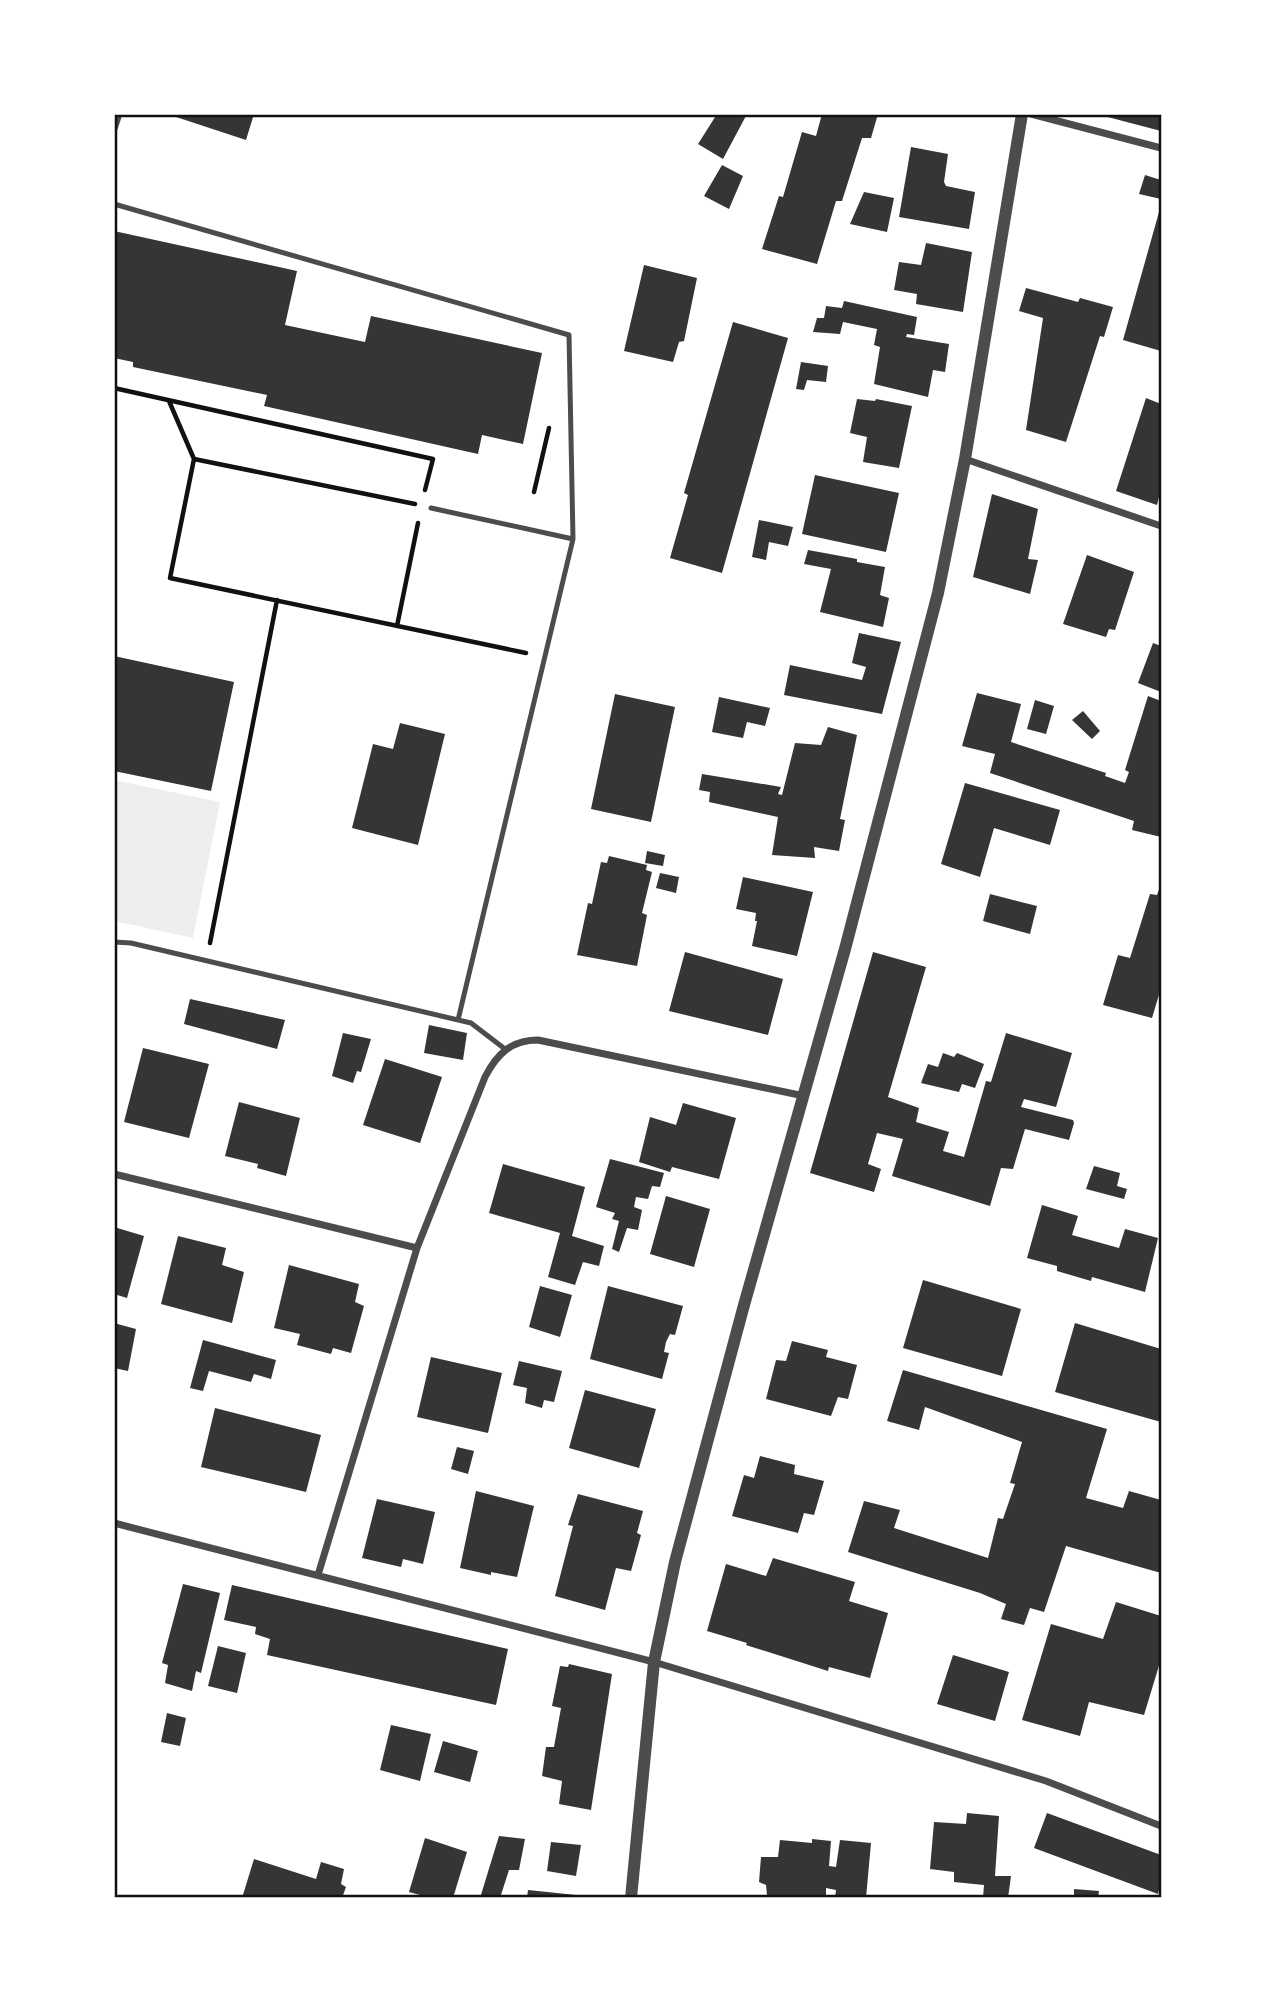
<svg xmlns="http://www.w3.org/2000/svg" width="1275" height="2012" font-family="'IBM Plex Serif',serif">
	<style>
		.green { fill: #eee }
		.building { fill: #353535 }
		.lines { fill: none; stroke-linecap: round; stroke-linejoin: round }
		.path { stroke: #111; stroke-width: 4.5 }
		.service { stroke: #4c4c4c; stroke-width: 5 }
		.minor { stroke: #4c4c4c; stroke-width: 7 }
		.tertiary { stroke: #4c4c4c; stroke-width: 12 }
		.neatline { fill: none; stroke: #111; stroke-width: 2.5 }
	</style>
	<rect width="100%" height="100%" fill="#fff"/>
	<path class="green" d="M114,780L220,802L193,938L114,921Z"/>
	<path class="building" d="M167,114H254L246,140Z
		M717,114H747L723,159L698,144Z
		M822,114H878L871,138H862L842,201H836L817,264L762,249L779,196L783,197L802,132L816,136Z
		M1100,114H1161V131L1100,115Z
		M911,147L948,154L944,182L946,186L975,192L969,229L899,217Z
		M722,165L743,176L729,209L704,196Z
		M1145,175L1161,180V199L1139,194Z
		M864,192L894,198L887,232L850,224Z
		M1161,205V351L1123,340Z
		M114,231L297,271L285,325L365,342L371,316L542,353L523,444L482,435L478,454L264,406L267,395L133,367V362L114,358Z
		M926,243L972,252L963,312L916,304L917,294L894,290L899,262L921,265Z
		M644,265L697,278L684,341L679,342L673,362L624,351Z
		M1026,288L1078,302L1080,298L1113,307L1104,337L1100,336L1066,442L1026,430L1043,318L1019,311Z
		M844,301L917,317L914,335L907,334L906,337L949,344L945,372L933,370L928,397L874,384L880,347L874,345L877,329L843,322L840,334L813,332L817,318H824L826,306L842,308Z
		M733,322L788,338L722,573L670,558L688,495L684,493Z
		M801,362L828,366L826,382L807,380L804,390L796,389Z
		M1146,398L1161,404V489L1157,505L1116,491Z
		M857,399L875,401L876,399L912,406L899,468L863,462L867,437L850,433Z
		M815,475L899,493L886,552L802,534Z
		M992,494L1038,509L1028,559L1038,560L1030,594L973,577Z
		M759,520L793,527L788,546L769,542L766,560L752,557Z
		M808,550L857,559V562L885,567L880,595L889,598L883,627L820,612L831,569L804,564Z
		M1087,555L1134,572L1115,630L1109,629L1106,637L1063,624Z
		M859,633L901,642L882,714L784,695L790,665L862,680L866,667L852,663Z
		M1153,643L1161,646V692L1138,683Z
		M114,656L234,682L211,791L114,771Z
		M977,693L1021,704L1011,742L1106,773L1105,776L1125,783L1129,772L1125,770L1148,696L1161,701V837L1132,830L1134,821L990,773L995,754L962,746Z
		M615,694L675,707L651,822L591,809Z
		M719,697L770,708L765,726L747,722L743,738L712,732Z
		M1035,700L1054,706L1046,734L1027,729Z
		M1083,711L1100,731L1092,739L1072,720Z
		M400,723L445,734L418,845L352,828L373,744L393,749Z
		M828,727L857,735L840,819L845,820L839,851L814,847L815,858L772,855L778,817L709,802L710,792L699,790L702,774L781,787L778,794L782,795L795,743L821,745Z
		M965,783L1060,810L1050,845L994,828L980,877L941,864Z
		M647,851L665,855L663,866L645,863Z
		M609,856L647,865L646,870L652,872L642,913L647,915L637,966L577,955L588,903L592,904L601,862L607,863Z
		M660,873L679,877L676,893L656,888Z
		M743,877L813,892L797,956L752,946L757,921H755L756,913L736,909Z
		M1161,884V988L1152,1018L1103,1005L1118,955L1130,958L1150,894L1157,895Z
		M990,894L1037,906L1030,934L983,921Z
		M685,952L783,979L768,1035L669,1011Z
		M873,952L926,967L888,1097L919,1108L916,1122L949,1132L943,1151L964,1157L986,1081L991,1082L1006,1033L1072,1053L1056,1107L1024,1099L1021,1107L1073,1120L1074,1123L1069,1140L1025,1129L1013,1169L1001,1168L990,1206L892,1176L903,1139L877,1133L868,1164L881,1169L874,1192L810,1173Z
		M190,999L285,1020L277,1049L184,1024Z
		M429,1025L467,1033L463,1060L424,1053Z
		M343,1033L371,1039L361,1072L357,1071L353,1083L332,1076Z
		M143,1048L209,1064L189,1138L124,1122Z
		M943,1053L954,1057L957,1053L984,1064L975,1088L962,1084L959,1092L921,1083L928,1064L938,1067Z
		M385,1059L442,1077L420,1143L363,1125Z
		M239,1102L300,1118L286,1176L257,1168L258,1164L225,1156Z
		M683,1103L736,1118L719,1179L672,1167L670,1172L639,1162L650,1117L676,1125Z
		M610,1159L664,1173L660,1187L652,1186L648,1199L636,1197L634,1207L642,1210L638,1230L627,1228L619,1252L612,1249L619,1221L612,1219L615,1213L596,1207Z
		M503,1164L585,1187L572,1236L604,1246L599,1266L583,1262L575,1285L548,1277L560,1233L489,1213Z
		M1094,1166L1120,1173L1117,1186L1127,1189L1124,1199L1086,1189Z
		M666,1196L710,1209L694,1267L650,1254Z
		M1042,1205L1078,1216L1072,1235L1119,1248L1125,1229L1158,1238L1145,1292L1092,1277L1091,1281L1057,1271V1266L1027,1258Z
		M114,1227L144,1236L127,1298L114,1294Z
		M178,1236L226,1248L222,1265L244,1272L232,1323L161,1304Z
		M289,1265L359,1284L355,1302L364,1306L351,1353L333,1348L331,1354L297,1345L300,1334L274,1328Z
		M923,1280L1021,1309L1002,1376L903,1348Z
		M540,1286L572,1295L560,1337L529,1327Z
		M608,1286L683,1306L675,1335L670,1334L666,1342L664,1352L669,1353L662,1379L590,1359Z
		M114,1323L136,1329L128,1371L114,1368Z
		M1075,1323L1161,1349V1422L1055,1392Z
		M203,1340L276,1360L271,1379L254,1374L251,1382L209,1371L203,1391L190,1388Z
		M792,1341L828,1350L826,1357L857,1365L848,1399L838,1397L831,1416L766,1399L776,1360L786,1361Z
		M431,1357L502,1373L488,1433L417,1417Z
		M519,1361L562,1371L554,1402L544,1400L542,1408L525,1403L527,1388L513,1385Z
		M903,1370L1107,1429L1086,1498L1123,1508L1129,1491L1161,1500V1573L1066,1546L1044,1612L1030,1608L1024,1625L1001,1619L1006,1604L980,1593L848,1552L864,1501L900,1510L894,1528L988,1558L998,1518L1003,1519L1015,1484L1010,1483L1022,1442L925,1407L919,1430L887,1421Z
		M585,1390L656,1409L639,1468L569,1448Z
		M215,1408L321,1435L306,1492L201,1467Z
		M457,1447L474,1451L468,1474L451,1469Z
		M760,1456L795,1465L794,1474L824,1481L814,1515L804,1513L798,1533L732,1516L744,1475L754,1478Z
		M476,1491L534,1506L517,1577L491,1572V1575L460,1568Z
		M578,1494L643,1511L637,1533L641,1535L631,1571L616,1568L605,1610L555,1596L573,1526L568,1525Z
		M377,1499L435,1512L423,1564L403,1559L401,1567L362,1558Z
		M773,1558L855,1582L849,1601L888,1613L870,1678L829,1667L828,1671L746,1645L747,1643L707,1631L726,1564L766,1576Z
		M183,1584L220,1593L201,1673L196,1671L192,1691L165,1683L168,1665L162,1663Z
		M232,1585L508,1649L496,1705L267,1655L270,1639L255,1634L256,1627L224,1620Z
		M1116,1602L1161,1616V1659L1144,1715L1089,1702L1080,1736L1022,1720L1051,1624L1103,1639Z
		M218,1646L246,1653L237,1693L208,1686Z
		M953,1655L1009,1672L995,1721L937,1704Z
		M569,1664L612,1674L591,1810L559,1804L562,1781L542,1776L546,1747H554L561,1708L552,1706L560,1666L568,1667Z
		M167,1713L186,1718L180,1746L161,1742Z
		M391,1725L431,1734L420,1781L380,1770Z
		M443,1741L478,1751L470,1782L434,1772Z
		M967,1813L999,1816L995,1876H1011L1008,1898H983L984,1885L954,1882V1872L930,1869L934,1822L966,1824Z
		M1047,1813L1161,1855V1883L1158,1894L1034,1848Z
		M499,1836L525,1839L519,1870H509L500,1898H480Z
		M425,1838L467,1852L453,1898H431L409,1892Z
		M812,1839L831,1841L829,1866L836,1867L840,1840L871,1843L866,1898H835L836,1890L826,1888V1898H776V1896L767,1895L766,1885L759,1882L761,1857H778L780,1840L812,1843Z
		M551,1842L581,1845L576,1876L547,1871Z
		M254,1859L316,1879L321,1862L344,1869L341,1884L346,1887L342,1898H242Z
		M1074,1889L1099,1891L1098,1898H1074Z
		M528,1890L576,1895L575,1898H527Z"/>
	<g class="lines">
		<path class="path" d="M114,360V358
			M114,388L433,459L425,490
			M169,401L194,459L415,504
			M194,459L170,578L526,653
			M534,492L549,428
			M397,626L418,523
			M210,943L277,600"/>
		<path class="service" d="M114,132L120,114
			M114,204L569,335L573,539L458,1020
			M431,508L573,539
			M114,942L131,943L471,1023L505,1049"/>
		<path class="minor" d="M1031,114L1161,148
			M965,459L1161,526
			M114,1174L417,1248
			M114,1523L654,1662L1046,1781L1161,1826
			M318,1575L417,1248L485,1077C497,1054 511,1040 538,1040L804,1096"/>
		<path class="tertiary" d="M631,1898L654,1662L675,1562L744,1305L845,949L938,593L965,459L1022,114"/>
	</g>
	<rect width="1275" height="2012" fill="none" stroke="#ffffff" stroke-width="231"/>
	<rect x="116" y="116" width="1044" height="1780" class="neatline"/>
</svg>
